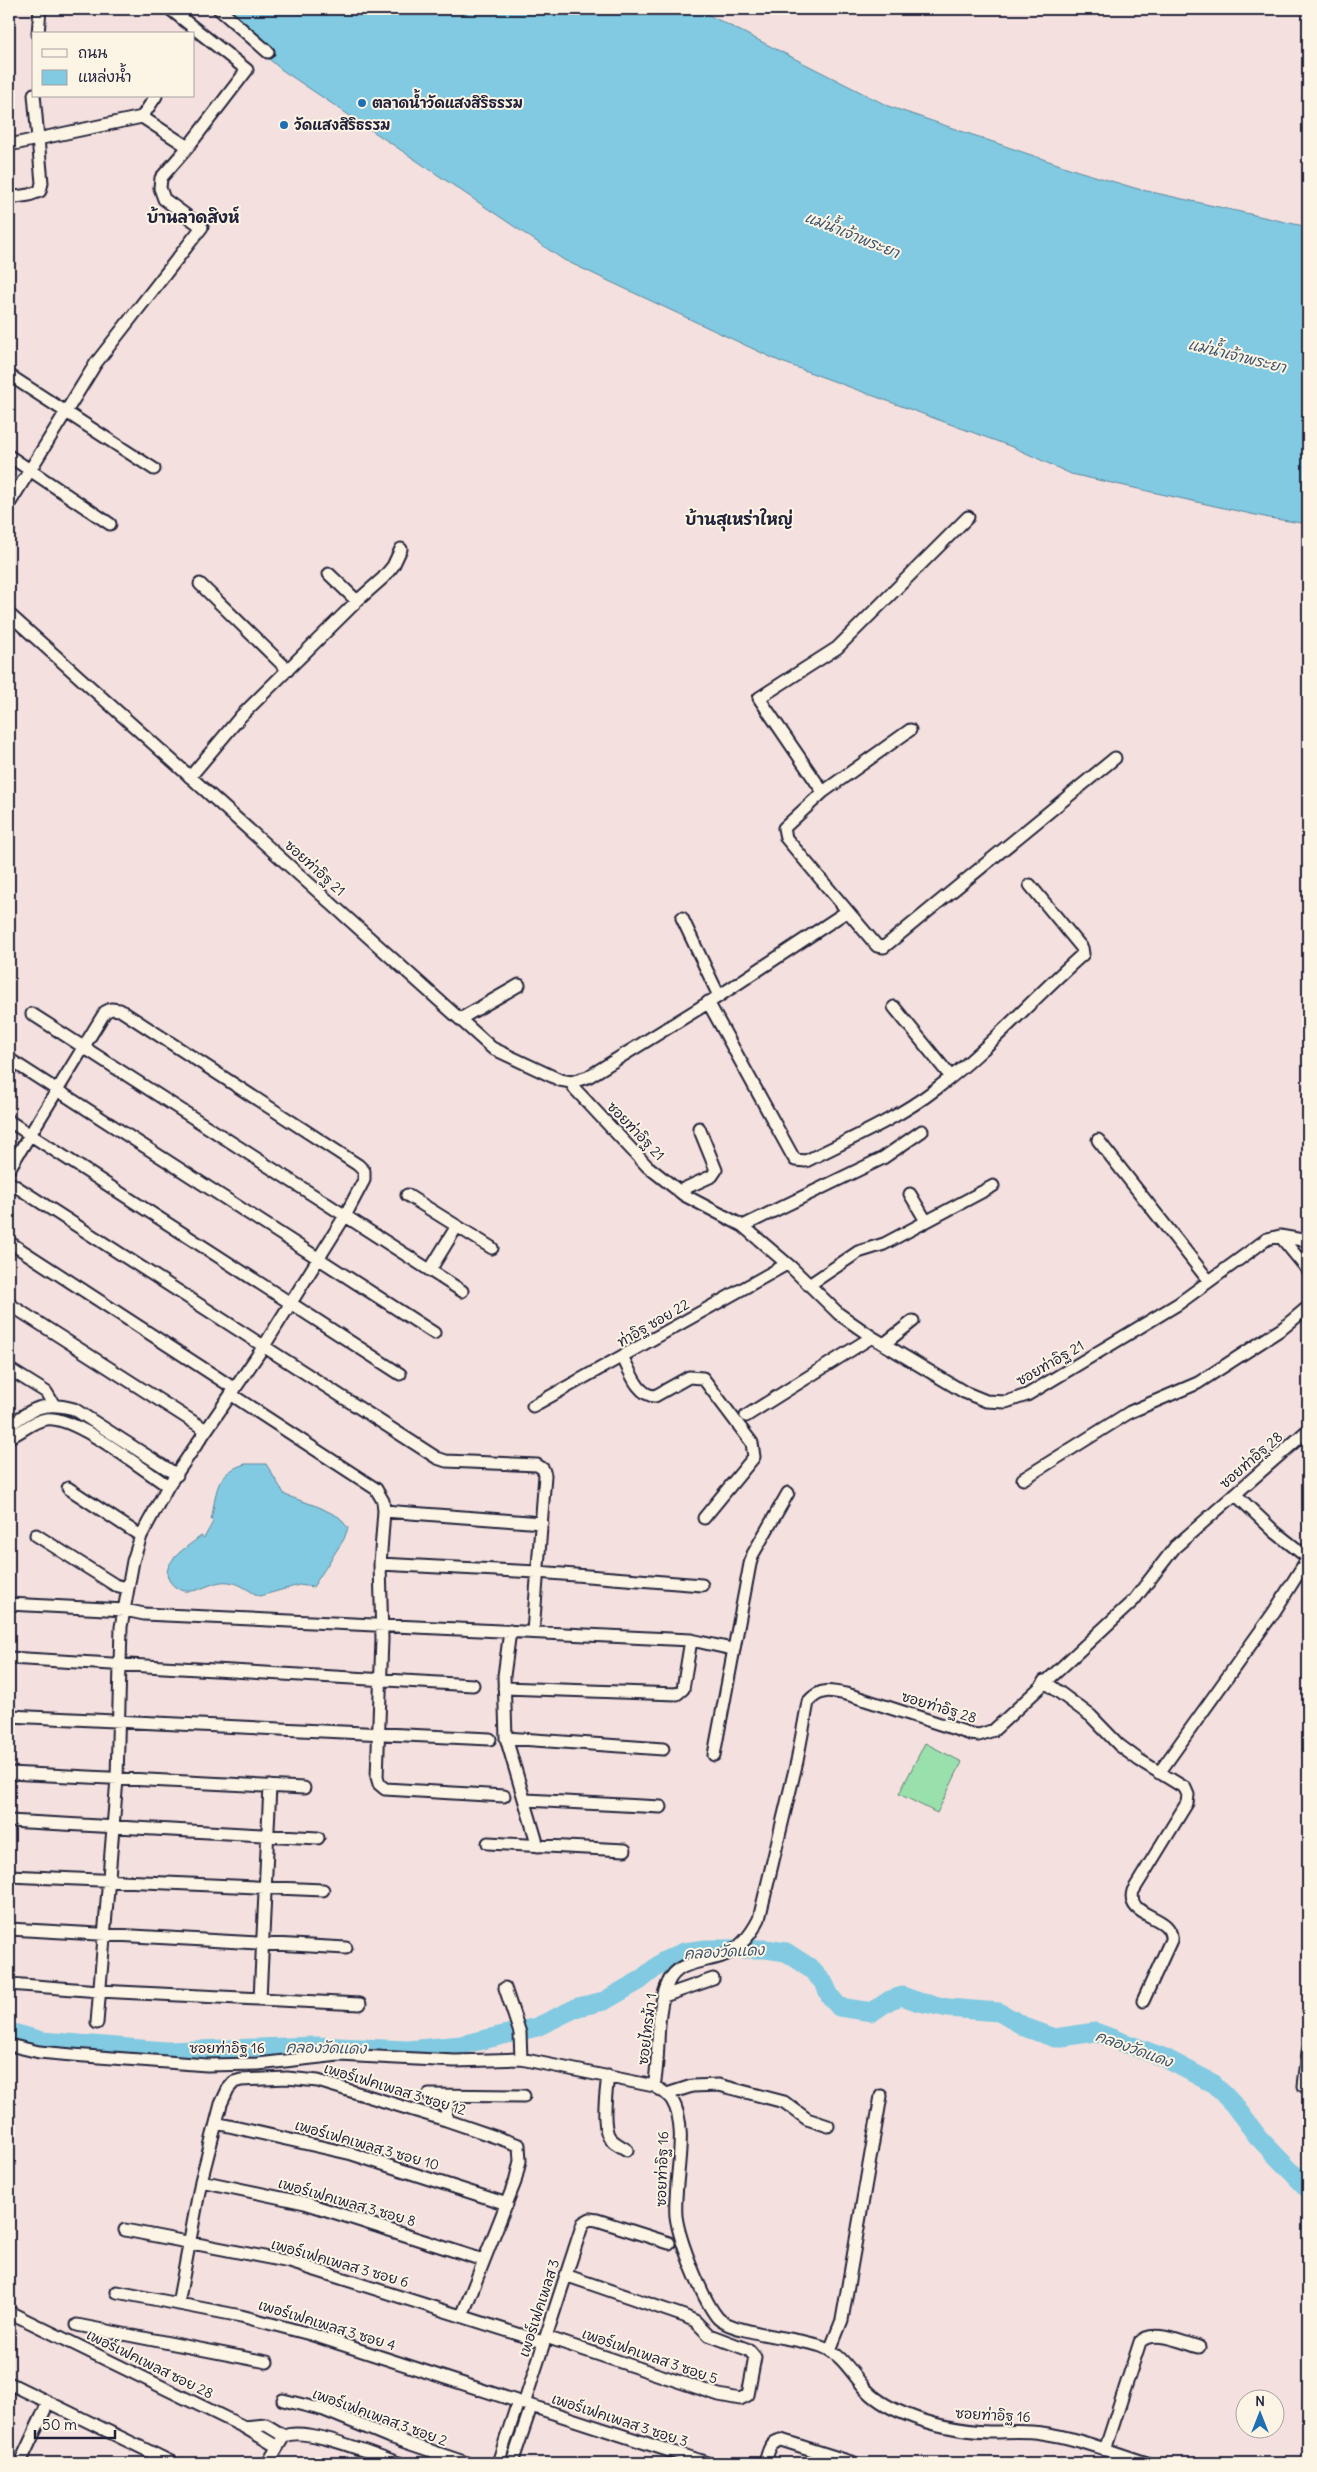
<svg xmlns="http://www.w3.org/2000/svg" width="1317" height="2472" font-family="Delius,'Playpen Sans Thai',sans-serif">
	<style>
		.green { fill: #99e0ad; stroke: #5e8174 }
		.water { fill: #81cae1; stroke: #5b879f }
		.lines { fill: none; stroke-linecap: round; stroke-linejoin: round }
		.river { stroke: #81cae1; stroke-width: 19 }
		.minor-casing { stroke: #22223b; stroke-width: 15 }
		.minor { stroke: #fcf5e5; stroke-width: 11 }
		.poi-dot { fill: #1f6fb2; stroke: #fcf5e5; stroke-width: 2 }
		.labels { text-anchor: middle; stroke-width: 4; stroke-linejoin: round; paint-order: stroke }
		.poi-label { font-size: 14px; font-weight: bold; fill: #22223b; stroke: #fcf5e5; text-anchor: start }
		.street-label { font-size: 14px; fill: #22223b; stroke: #fcf5e5 }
		.water-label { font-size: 15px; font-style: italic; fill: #3e546d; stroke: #fcf5e5 }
		.quarter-label { font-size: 16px; font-weight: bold; fill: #22223b; stroke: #fcf5e5 }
	</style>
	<rect width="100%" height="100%" fill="#f4e0de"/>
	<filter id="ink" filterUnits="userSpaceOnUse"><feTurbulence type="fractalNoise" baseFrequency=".02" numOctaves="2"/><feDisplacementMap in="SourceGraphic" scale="10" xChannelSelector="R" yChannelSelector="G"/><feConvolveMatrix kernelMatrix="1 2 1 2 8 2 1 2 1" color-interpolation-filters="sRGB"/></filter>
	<g filter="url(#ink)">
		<path class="green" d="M925,1743L962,1762L937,1813L899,1794Z"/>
		<path class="water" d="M209,9H697L888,106L1078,171L1138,189L1308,227V524L1269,518L1071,474L1015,448L779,361L564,260L282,70Z
			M245,1464H266L285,1495L319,1507L339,1517L348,1528L344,1539L313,1587L299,1585L260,1596C249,1592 241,1583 229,1582C215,1580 205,1589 192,1591C183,1592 176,1589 171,1583C156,1564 189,1546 201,1536L204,1538L213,1522L211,1520C217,1494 213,1474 245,1464Z"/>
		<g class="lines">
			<path class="river" d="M9,2032L42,2041L166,2051L315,2046L408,2050L461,2045L537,2027L578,2007L604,2001L639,1981L664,1961L684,1952L706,1949H766L786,1952L809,1967L824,1983L830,1996L839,2007L872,2012L890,2000L902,1996L919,2002L948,2008L999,2012L1027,2028L1055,2038L1095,2032L1165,2058L1214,2084L1234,2105L1258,2137L1308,2189"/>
			<defs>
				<path id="minor" d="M219,9L268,52
					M38,34L40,9
					M142,117L156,96
					M9,145L142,117L188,147
					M9,198L29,195L40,191L42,183L34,94
					M9,375L154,469
					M9,456L110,524
					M9,504L96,363L202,227L164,199L160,188L161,178L188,147L247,70L170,9
					M329,574L357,601
					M200,584L288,670
					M9,614L492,1048L560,1080L571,1082L575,1089L647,1166L684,1195L743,1226L792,1268L839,1314L872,1337L964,1392L986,1401L1006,1402L1027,1395L1178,1304L1267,1239L1280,1236L1308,1241
					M910,730L823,792L784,828L786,838L877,946L884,947L1115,758
					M190,777L241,716L357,601L383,578L393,566L401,549
					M823,792L759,698L837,648L968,517
					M682,918L719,996
					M708,1002L792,1155L795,1160L806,1161C850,1139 897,1119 936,1089C989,1049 1033,998 1083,954L1082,948L1030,885
					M894,1007L951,1077
					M32,1014L462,1291
					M460,1019L519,985
					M9,1059L434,1333
					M571,1082L588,1077L719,996L846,912
					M9,1121L400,1374
					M1098,1140L1209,1281
					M9,1169L105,1012L111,1009L120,1010L358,1165L364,1171V1180L345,1216L264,1346L168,1486L141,1536L133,1561L121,1627L117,1779L97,2023
					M9,1182L437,1458L446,1461L537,1465L543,1469L545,1475L533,1632
					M679,1191L712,1176L716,1170L699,1128
					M910,1194L926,1221
					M407,1195L492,1248
					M743,1226L883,1158L922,1131
					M1280,1236L1308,1270
					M9,1242L235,1389
					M430,1270L457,1226
					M809,1285L858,1252L884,1244L993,1186
					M9,1304L206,1430
					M884,1344L913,1321
					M623,1358C630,1371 638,1396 655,1396L689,1377L703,1378L752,1443L754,1457L704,1518
					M9,1369L46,1392L54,1405
					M232,1395L376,1489L383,1501L384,1511L380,1564L382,1639L377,1777L379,1784L385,1789L504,1796
					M533,1406L787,1264
					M746,1416L872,1337
					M9,1426C32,1408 44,1401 74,1409L177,1475
					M9,1437C22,1433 31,1421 46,1419C75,1415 142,1469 168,1486
					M1023,1479L1130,1412L1198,1383L1283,1328L1308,1307
					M68,1488L141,1536
					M384,1511L542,1523
					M36,1535L115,1585L127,1588
					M380,1564L537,1572L702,1585
					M9,1604L125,1610L144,1614L691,1640L732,1649
					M510,1631L504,1676L506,1738L538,1846
					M9,1658L473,1685
					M1044,1681L1091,1716L1119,1745L1139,1760L1185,1788L1188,1795L1187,1803L1133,1891C1125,1919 1174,1914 1171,1940L1143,2001
					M504,1688L677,1694L683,1689L691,1640
					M9,1716L490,1739
					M506,1738L663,1749
					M714,1755L750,1564L753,1554L788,1493
					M9,1773L304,1788
					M1159,1773L1274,1612L1308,1558L1275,1532L1235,1494
					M526,1800L661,1807
					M9,1821L318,1838
					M488,1843L625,1850
					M9,1876L323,1890
					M9,1929L346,1948
					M9,1984L99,1991L360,2004
					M505,1988L520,2033L521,2059
					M664,1996L713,1979
					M260,1999L270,1786
					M9,2045L39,2052L72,2055L207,2065L258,2064L339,2055L455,2061L521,2059L654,2086C661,2090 667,2093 672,2100C690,2129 673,2182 676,2216C679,2240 702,2298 717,2317C729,2333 799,2338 821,2346C841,2353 851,2372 864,2387C874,2399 890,2408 905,2414C932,2425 959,2431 989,2432C1006,2432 1024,2430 1042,2433C1078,2438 1112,2452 1147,2463
					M608,2076C606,2091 602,2121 608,2135C611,2142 621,2146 627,2150
					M654,2086C661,2053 654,2014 668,1983C677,1960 706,1963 725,1955C740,1948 752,1933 759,1919L797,1761L808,1702C821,1687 832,1691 850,1695L971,1734L979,1735L994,1730L1134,1600L1175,1547L1308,1430
					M1304,2086L1308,2052
					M667,2094L692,2086L719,2085L784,2102L807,2119L828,2126
					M429,2095L524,2096
					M446,2120L448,2096
					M216,2123L352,2154L507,2204
					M201,2181L305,2203L483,2260
					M125,2230L290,2262L543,2342
					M117,2292L241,2316L310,2334L707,2463
					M178,2304L201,2181L221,2104L228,2089L234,2082L241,2080L287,2078L318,2081L446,2120L519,2145L520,2161L515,2182L462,2316
					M9,2312L244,2427L276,2446
					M77,2325L267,2362
					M546,2337L719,2395L740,2399L748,2395L755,2357L749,2350L709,2335L695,2321L684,2316L565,2275
					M830,2350L842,2320L881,2096
					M9,2383L173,2463
					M283,2400L324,2410L387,2436L467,2463
					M524,2404L583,2223L590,2219L597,2220L669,2243
					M244,2427L266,2425L284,2436
					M1105,2450L1140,2342C1153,2328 1183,2343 1199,2347
					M20,2463L48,2403
					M268,2463L284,2436C307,2426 374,2455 399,2463
					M498,2463L518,2402
					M512,2463L531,2407
					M765,2463C768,2453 769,2442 781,2440L854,2463"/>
			</defs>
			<use href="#minor" class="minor-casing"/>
			<use href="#minor" class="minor"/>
		</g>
	</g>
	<g class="poi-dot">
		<circle cx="362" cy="103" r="5"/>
		<circle cx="284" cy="125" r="5"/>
	</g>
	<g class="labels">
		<g class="poi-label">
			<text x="372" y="108">ตลาดน้ำวัดแสงสิริธรรม</text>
			<text x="294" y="130">วัดแสงสิริธรรม</text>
		</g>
		<g class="street-label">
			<text transform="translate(315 868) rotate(42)" y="5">ซอยท่าอิฐ 21</text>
			<text transform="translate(636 1131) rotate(46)" y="5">ซอยท่าอิฐ 21</text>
			<text transform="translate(653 1323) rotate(-30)" y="5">ท่าอิฐ ซอย 22</text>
			<text transform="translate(1050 1363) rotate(-30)" y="5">ซอยท่าอิฐ 21</text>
			<text transform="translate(1251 1460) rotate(-41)" y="5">ซอยท่าอิฐ 28</text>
			<text transform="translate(939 1707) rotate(17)" y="5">ซอยท่าอิฐ 28</text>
			<text transform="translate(647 2029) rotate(-83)" y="5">ซอยไทรม้า 1</text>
			<text x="227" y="2053">ซอยท่าอิฐ 16</text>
			<text transform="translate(395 2089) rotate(17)" y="5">เพอร์เฟคเพลส 3 ซอย 12</text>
			<text transform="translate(367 2145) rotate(16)" y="5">เพอร์เฟคเพลส 3 ซอย 10</text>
			<text transform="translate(662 2169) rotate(-88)" y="5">ซอยท่าอิฐ 16</text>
			<text transform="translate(347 2202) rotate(16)" y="5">เพอร์เฟคเพลส 3 ซอย 8</text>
			<text transform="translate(340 2263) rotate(16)" y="5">เพอร์เฟคเพลส 3 ซอย 6</text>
			<text transform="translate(539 2308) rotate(-72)" y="5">เพอร์เฟคเพลส 3</text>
			<text transform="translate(327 2325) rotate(17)" y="5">เพอร์เฟคเพลส 3 ซอย 4</text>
			<text transform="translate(650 2356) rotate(19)" y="5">เพอร์เฟคเพลส 3 ซอย 5</text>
			<text transform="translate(150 2364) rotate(26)" y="5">เพอร์เฟคเพลส ซอย 28</text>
			<text transform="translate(993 2415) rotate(3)" y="5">ซอยท่าอิฐ 16</text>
			<text transform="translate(380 2417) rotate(20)" y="5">เพอร์เฟคเพลส 3 ซอย 2</text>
			<text transform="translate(620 2420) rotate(18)" y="5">เพอร์เฟคเพลส 3 ซอย 3</text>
		</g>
		<g class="water-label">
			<text transform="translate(852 235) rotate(22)" y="5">แม่น้ำเจ้าพระยา</text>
			<text transform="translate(1237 356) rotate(14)" y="5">แม่น้ำเจ้าพระยา</text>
			<text transform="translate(724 1952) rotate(-3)" y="5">คลองวัดแดง</text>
			<text transform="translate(326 2048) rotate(1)" y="5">คลองวัดแดง</text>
			<text transform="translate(1134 2049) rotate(20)" y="5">คลองวัดแดง</text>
		</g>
		<g class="quarter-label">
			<text x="193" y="223">บ้านลาดสิงห์</text>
			<text x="739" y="525">บ้านสุเหร่าใหญ่</text>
		</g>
	</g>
	<rect width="1317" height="2472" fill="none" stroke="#fcf5e5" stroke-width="30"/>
	<rect x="15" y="15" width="1287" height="2442" fill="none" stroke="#22223b" stroke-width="2" filter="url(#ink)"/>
	<rect x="32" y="32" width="162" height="65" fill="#fcf5e5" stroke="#a5a1a1"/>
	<rect x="42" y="49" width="25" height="8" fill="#fcf5e5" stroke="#a5a1a1"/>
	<text x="78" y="58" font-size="15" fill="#22223b">ถนน</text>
	<rect x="42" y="70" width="25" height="15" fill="#81cae1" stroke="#a5a1a1"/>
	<text x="78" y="82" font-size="15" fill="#22223b">แหล่งน้ำ</text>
	<g transform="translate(1260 2414)"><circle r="24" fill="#fcf5e5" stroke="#a5a1a1"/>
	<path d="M0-4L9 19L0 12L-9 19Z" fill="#1f6fb2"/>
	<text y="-8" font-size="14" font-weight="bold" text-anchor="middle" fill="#22223b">N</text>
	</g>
	<path d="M35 2430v8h80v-8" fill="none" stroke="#22223b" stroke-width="2.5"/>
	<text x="42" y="2430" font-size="15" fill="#22223b" stroke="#fcf5e5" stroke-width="4" paint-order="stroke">50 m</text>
</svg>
